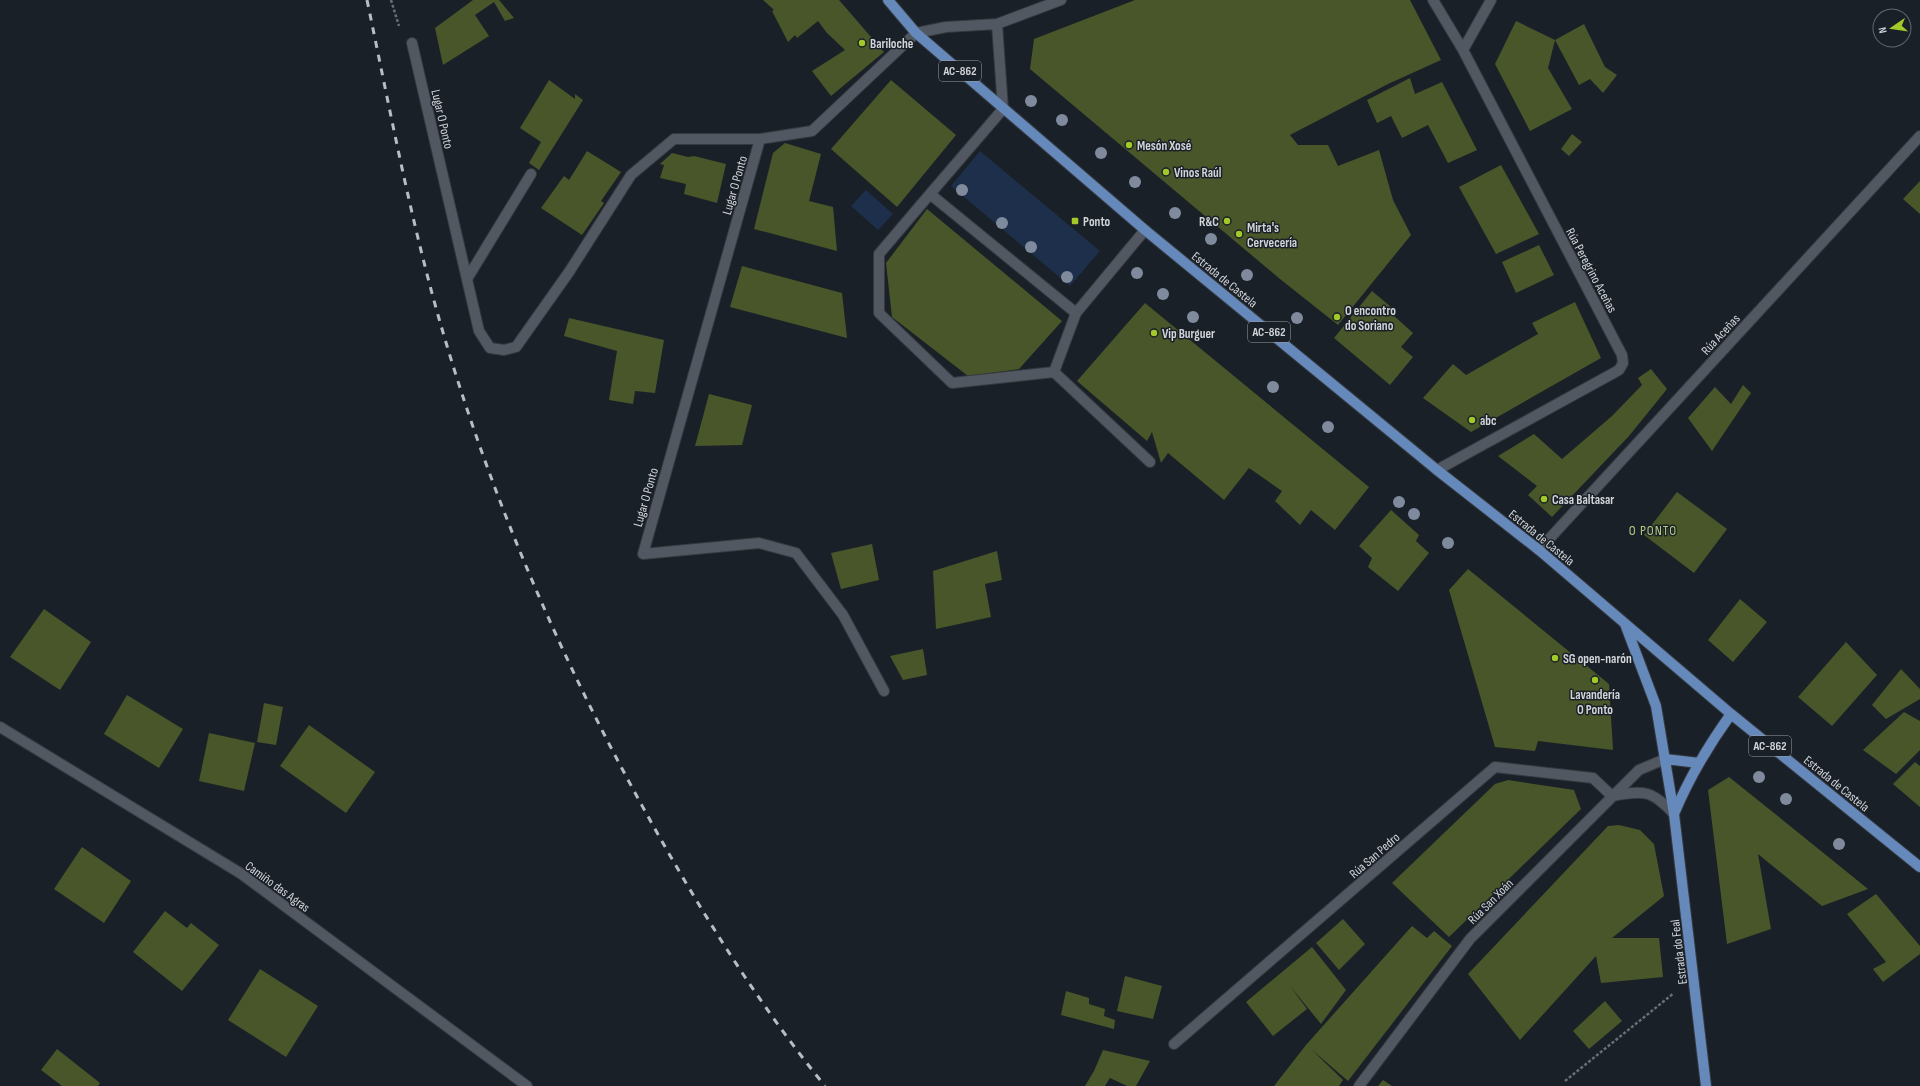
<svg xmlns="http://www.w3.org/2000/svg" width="1920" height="1086" font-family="'Sofia Sans Condensed',sans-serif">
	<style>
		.green { fill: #1d2f4a }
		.building { fill: #485629 }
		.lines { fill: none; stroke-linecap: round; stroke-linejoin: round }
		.minor-casing { stroke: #363a40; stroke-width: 12 }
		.major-casing { stroke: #363a40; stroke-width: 12 }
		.path { stroke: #6a6e74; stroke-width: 2.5; stroke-dasharray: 3 2; stroke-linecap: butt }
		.minor { stroke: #525861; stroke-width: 10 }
		.major { stroke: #6689bb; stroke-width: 10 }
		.rail { stroke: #b9bdc2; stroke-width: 3; stroke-dasharray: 7 7; stroke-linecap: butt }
		.tree { fill: #7f8b9d }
		.poi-dot { fill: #a1c929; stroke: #1a2027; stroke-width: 1.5 }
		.labels { text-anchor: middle; stroke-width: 3; stroke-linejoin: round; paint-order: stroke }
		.shield { fill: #1a2027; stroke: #9a9ea4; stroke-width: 1 }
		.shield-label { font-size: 12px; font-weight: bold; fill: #d1d4d9 }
		.poi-label { font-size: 13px; font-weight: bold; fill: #d1d4d9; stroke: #1a2027; text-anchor: start }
		.street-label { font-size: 13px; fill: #d1d4d9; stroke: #1a2027 }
		.neighbourhood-label { font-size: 14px; letter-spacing: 1px; fill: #b5cd84; stroke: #1a2027 }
	</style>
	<rect width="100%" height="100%" fill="#1a2027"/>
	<path class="green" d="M980,151L1100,251L1070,286L951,186Z
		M866,190L893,214L878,230L851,206Z"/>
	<path class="building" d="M473,0H499L514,18L505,21L494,2L475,15L489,36L443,65L435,28Z
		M763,0H839L884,52L831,96L812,71L845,50L827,33L818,21L797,38L795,35L788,42L772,11L774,10Z
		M1135,0H1410L1441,60L1388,84L1290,135L1298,145H1328L1338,166L1379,150L1393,200L1411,235L1338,325L1280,279L1030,69L1034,39Z
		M1516,21L1555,40L1584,24L1605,67L1617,75L1603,93L1590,79L1579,85L1555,40L1548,68L1572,109L1530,131L1495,64Z
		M1410,78L1415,94L1442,82L1477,150L1448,163L1428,125L1402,138L1391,116L1377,123L1367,100Z
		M549,80L575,99V94L583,100L539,170L529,163L541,142L520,128Z
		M891,80L956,135L897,207L831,149Z
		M1572,134L1582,142L1569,156L1561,149Z
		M785,143L821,154L809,201L833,207L837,251L754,229L773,153Z
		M587,151L621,172L601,201L604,203L582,235L541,208L564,176L569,180Z
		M672,153L688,157L694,156L726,164L717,203L684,194L686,184L660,178L664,165L660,164Z
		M1501,165L1539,234L1496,254L1459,187Z
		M1920,181V214L1903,199Z
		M927,209L1062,321L1019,369L968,376L892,317L886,263Z
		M1539,245L1554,275L1516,293L1502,262Z
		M742,266L842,293L847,338L730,307Z
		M1372,291L1396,311L1393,315L1413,333L1401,347L1413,357L1390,385L1334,338Z
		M1575,302L1601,358L1471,432L1423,398L1453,364L1466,375L1538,334L1532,323Z
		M1145,303L1369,487L1335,530L1311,510L1300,525L1275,501L1282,491L1249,468L1224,500L1168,453L1161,463L1152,432L1147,441L1077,381Z
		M569,318L664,340L655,393L635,391L633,404L609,400L617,351L564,336Z
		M1651,369L1667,389L1629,436L1552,517L1528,495L1537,486L1498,456L1534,434L1562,459L1612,416L1642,385L1638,378Z
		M1743,385L1751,393L1712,451L1688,418L1715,387L1731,404Z
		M709,394L752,405L742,445L695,446Z
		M1677,492L1727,529L1694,573L1644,535Z
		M1391,510L1419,535L1416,541L1429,553L1398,591L1368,567L1372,558L1359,546Z
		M872,544L879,580L841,589L831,553Z
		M997,551L1002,580L985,584L991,617L936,629L933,571Z
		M1468,569L1609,684L1613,750L1538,741L1535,751L1495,747L1449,590Z
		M1740,599L1767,622L1733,662L1708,640Z
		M44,609L91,642L60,690L10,657Z
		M1846,642L1877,675L1832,726L1798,697Z
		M923,649L927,675L903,680L890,656Z
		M1901,669L1920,689V699L1886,719L1872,705Z
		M127,695L183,729L159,768L104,734Z
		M264,703L283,707L276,745L257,742Z
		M1904,712L1920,721V750L1896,774L1863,750Z
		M309,725L375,772L346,813L280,766Z
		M209,733L255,743L244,791L199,781Z
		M1915,762L1920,766V807L1893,784Z
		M1729,777L1774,813L1868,889L1822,906L1758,854L1771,929L1727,944L1708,790Z
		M1508,780L1574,790L1581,809L1449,937L1392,883L1495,784Z
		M1619,825L1640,830L1654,844L1664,896L1612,938H1659L1663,977L1601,983L1596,956L1520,1040L1468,974L1608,826Z
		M82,847L131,881L104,923L54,889Z
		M1876,894L1920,946V954L1883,982L1873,969L1886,962L1847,914Z
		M165,911L187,928L191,923L219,945L182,991L133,952Z
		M1343,919L1365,944L1339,970L1316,943Z
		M1412,926L1427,938L1434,931L1452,946L1348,1081L1311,1049L1343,1080L1339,1086H1274L1306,1045Z
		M1312,947L1346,990L1321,1024L1290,986L1307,1009L1273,1036L1246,1002Z
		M260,969L318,1006L286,1057L228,1020Z
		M1125,976L1162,986L1153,1019L1117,1011Z
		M1066,991L1089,998V1004L1105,1009L1104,1016L1115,1020L1114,1029L1061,1015Z
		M1605,1001L1622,1021L1589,1049L1573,1031Z
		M57,1049L100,1083L98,1086H62L41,1070Z
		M1103,1050L1150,1061L1136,1086H1127L1110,1078L1105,1086H1085L1094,1071Z
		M1383,1080L1392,1086H1378Z"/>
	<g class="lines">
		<defs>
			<path id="minor" d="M1433,0L1463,50L1622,355L1623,363L1619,370L1437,470
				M997,24L1003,109L930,194L1076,313L1145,230
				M412,43L479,331L490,348L504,350L516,347L569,272L631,175L674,139H760
				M1463,50L1491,0
				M930,194L879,254V313L952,383L1054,372
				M467,279L531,174
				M1076,313L1054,372L1150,462
				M1539,550L1920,136
				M884,691L843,615L796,553L759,543L643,554L760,139L812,131L916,33L946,27L997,24L1061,0
				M0,727L240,873L527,1086
				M1174,1044L1495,767L1593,778L1612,796C1644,790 1652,790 1674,814
				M1359,1086L1470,939L1639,770L1665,759"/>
			<path id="major" d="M888,0L916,33L1145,230L1437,470L1539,550L1731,714L1920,867
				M1625,624L1656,706L1674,814L1706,1086
				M1665,759L1699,763
				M1674,814C1689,778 1708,746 1731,714"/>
		</defs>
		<use href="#minor" class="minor-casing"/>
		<use href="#major" class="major-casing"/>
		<path class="path" d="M391,0L399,26
			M1565,1081L1674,993"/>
		<use href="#minor" class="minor"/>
		<use href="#major" class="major"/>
		<path class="rail" d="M367,0C389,105 409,212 438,315C487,488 558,654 645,811C698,907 756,1001 825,1086"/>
	</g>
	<g class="tree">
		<circle cx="1031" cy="101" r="6"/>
		<circle cx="1062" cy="120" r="6"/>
		<circle cx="1101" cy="153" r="6"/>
		<circle cx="1135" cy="182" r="6"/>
		<circle cx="962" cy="190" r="6"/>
		<circle cx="1175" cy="213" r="6"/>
		<circle cx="1002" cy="223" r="6"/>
		<circle cx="1211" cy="239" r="6"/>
		<circle cx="1031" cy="247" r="6"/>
		<circle cx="1137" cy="273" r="6"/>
		<circle cx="1247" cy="275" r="6"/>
		<circle cx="1067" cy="277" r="6"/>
		<circle cx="1163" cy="294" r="6"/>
		<circle cx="1193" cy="317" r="6"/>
		<circle cx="1297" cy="318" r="6"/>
		<circle cx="1273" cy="387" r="6"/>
		<circle cx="1328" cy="427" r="6"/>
		<circle cx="1399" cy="502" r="6"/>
		<circle cx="1414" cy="514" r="6"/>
		<circle cx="1448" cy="543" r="6"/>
		<circle cx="1759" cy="777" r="6"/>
		<circle cx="1786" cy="799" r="6"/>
		<circle cx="1839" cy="844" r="6"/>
	</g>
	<g class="poi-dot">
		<circle cx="862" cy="43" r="4"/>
		<circle cx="1129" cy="145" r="4"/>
		<circle cx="1166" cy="172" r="4"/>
		<rect x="1071" y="217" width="8" height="8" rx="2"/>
		<circle cx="1227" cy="221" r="4"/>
		<circle cx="1239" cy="234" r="4"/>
		<circle cx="1337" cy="317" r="4"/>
		<circle cx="1154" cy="333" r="4"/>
		<circle cx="1472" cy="420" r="4"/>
		<circle cx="1544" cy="499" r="4"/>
		<circle cx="1555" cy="658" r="4"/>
		<circle cx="1595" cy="680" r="4"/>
	</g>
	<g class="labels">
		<g class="shield">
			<rect x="939" y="61" width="42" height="20" rx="3"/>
			<rect x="1248" y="322" width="42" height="20" rx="3"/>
			<rect x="1749" y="736" width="42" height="20" rx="3"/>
		</g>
		<g class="shield-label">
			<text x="960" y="75">AC-862</text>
			<text x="1269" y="336">AC-862</text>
			<text x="1770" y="750">AC-862</text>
		</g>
		<g class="poi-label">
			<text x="870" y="48">Bariloche</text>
			<text x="1137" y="150">Mesón Xosé</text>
			<text x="1174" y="177">Vinos Raúl</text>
			<text x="1083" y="226">Ponto</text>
			<text x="1219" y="226" text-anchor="end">R&amp;C</text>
			<text x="1247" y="232">Mirta's<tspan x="1247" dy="15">Cervecería</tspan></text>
			<text x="1345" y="315">O encontro<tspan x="1345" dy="15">do Soriano</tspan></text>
			<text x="1162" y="338">Vip Burguer</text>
			<text x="1480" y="425">abc</text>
			<text x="1552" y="504">Casa Baltasar</text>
			<text x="1563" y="663">SG open-narón</text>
			<text x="1595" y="699" text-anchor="middle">Lavandería<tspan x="1595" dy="15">O Ponto</tspan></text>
		</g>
		<g class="street-label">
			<text transform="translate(443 119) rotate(77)" y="5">Lugar O Ponto</text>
			<text transform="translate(734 185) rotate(-74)" y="5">Lugar O Ponto</text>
			<text transform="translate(1592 270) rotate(62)" y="5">Rúa Peregrino Aceñas</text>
			<text transform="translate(1225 279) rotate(39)" y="5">Estrada de Castela</text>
			<text transform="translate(1720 334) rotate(-47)" y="5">Rúa Aceñas</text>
			<text transform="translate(645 497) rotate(-74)" y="5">Lugar O Ponto</text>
			<text transform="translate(1542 537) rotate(39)" y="5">Estrada de Castela</text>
			<text transform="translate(1837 783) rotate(39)" y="5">Estrada de Castela</text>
			<text transform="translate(1374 855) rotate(-41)" y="5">Rúa San Pedro</text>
			<text transform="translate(278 886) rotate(36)" y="5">Camiño das Agras</text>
			<text transform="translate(1490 901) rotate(-45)" y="5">Rúa San Xoán</text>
			<text transform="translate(1678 952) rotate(-97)" y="5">Estrada do Feal</text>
		</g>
		<g class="neighbourhood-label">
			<text x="1653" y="535">O PONTO</text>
		</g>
	</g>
	<g transform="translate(1892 28) rotate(257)"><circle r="19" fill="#1a2027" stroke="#63686e"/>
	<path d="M0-3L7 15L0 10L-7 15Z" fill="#a1c929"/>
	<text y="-6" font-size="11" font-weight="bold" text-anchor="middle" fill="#d1d4d9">N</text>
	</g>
</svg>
